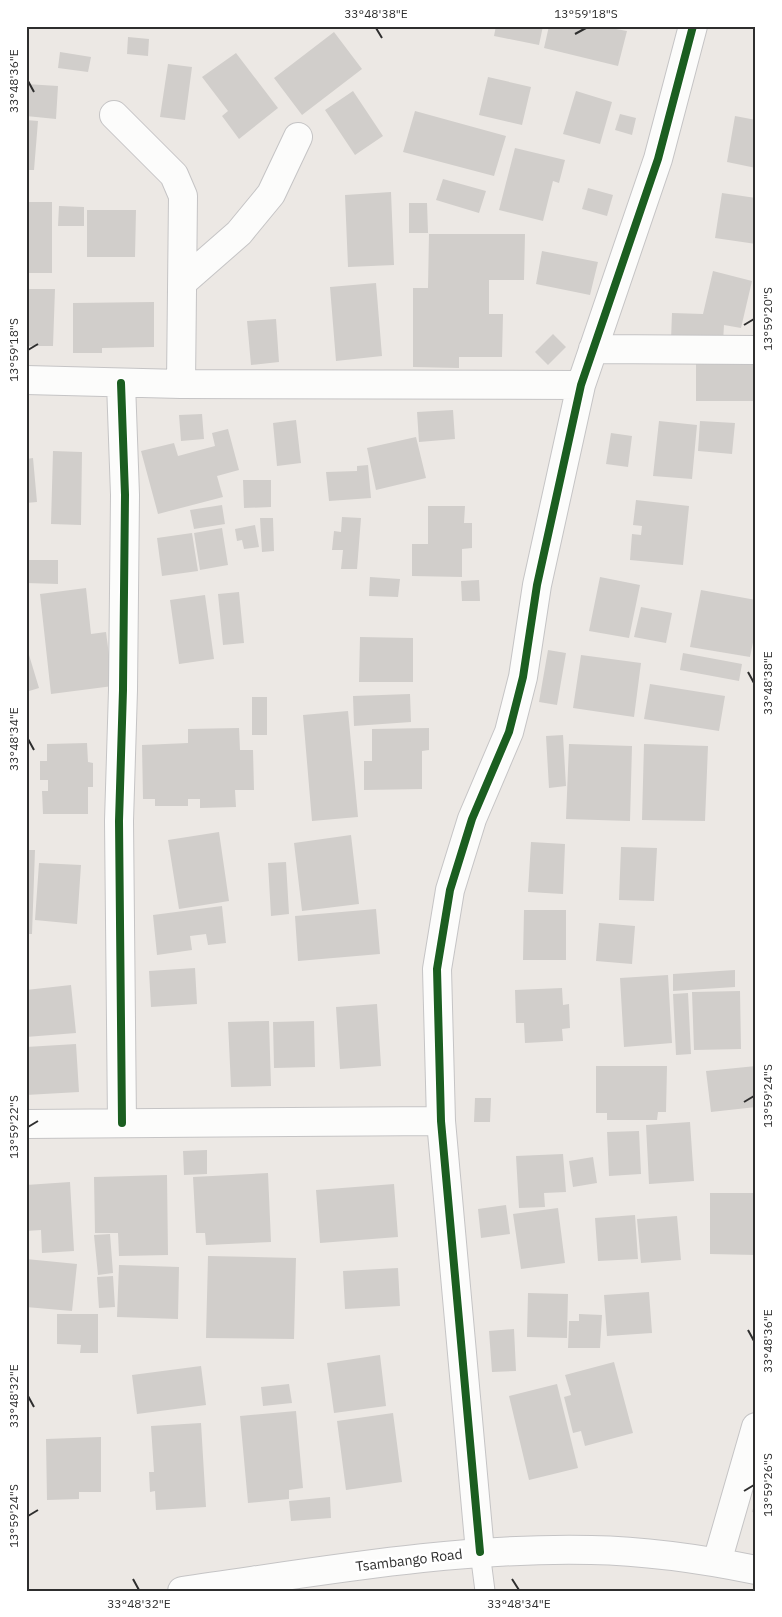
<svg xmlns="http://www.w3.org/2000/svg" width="782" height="1617" font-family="'IBM Plex Sans',sans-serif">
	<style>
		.building { fill: #d1cecb }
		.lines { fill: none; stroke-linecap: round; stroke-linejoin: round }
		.service-casing { stroke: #c5c4c5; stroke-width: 21 }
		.minor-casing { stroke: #c5c4c5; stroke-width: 30 }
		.tertiary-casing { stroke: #c5c4c5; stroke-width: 30 }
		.service { stroke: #fcfcfb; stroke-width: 19 }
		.minor { stroke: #fcfcfb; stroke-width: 28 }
		.tertiary { stroke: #fcfcfb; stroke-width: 28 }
		.cycleway-casing { stroke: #fff; stroke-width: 11 }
		.cycleway { stroke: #1b5e20; stroke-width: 8 }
		.ticks { fill: none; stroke: #2e2e2e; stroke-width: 2 }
		.labels { text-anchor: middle; stroke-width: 5; stroke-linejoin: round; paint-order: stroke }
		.street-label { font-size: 14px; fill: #2e2e2e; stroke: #fff }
		.neatline { fill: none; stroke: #2e2e2e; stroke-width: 2 }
		.ticks-label { font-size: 12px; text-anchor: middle; fill: #2e2e2e }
	</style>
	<rect width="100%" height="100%" fill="#ece8e4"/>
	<path class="building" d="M496,26H543L539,45L494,36Z
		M549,26H617L616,29L627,31L618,66L544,48Z
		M334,32L362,69L302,115L274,78Z
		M128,37L149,39L148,56L127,54Z
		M60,52L91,57L88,72L58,68Z
		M236,53L278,108L239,139L222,116L228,111L202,77Z
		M168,64L192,67L185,120L160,117Z
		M488,77L531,87L522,125L479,115Z
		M26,84L58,86L56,119L26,116Z
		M353,91L383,136L355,155L325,110Z
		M576,91L612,102L600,144L563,134Z
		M415,111L506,136L494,176L403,152Z
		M620,114L636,118L632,135L615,130Z
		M735,116L756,120V168L727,162Z
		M26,120L38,121L34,170H26Z
		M515,148L565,160L559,183L553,181L543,221L499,210Z
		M443,179L486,191L479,213L436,200Z
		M588,188L613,195L607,216L582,209Z
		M391,192L394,265L348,267L345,195Z
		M722,193L756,198V244L715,238Z
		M26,202H52V273H26Z
		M409,203H427L428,233H409Z
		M59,206L84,207V226H58Z
		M87,210H136L135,257H87Z
		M429,234H525L524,280H489V314H503L502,357H459V368L413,367V288H428Z
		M542,251L598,262L590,295L536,284Z
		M713,271L752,281L741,328L724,325L723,342L671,340L672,313L703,314Z
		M376,283L382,356L336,361L330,287Z
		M26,289H55L53,346H26Z
		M154,302V347L102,348V353H73V303Z
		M276,319L279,362L251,365L247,321Z
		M553,334L566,347L548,365L535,352Z
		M696,359H754L753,401H696Z
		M453,410L455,439L419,442L417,412Z
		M202,414L204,439L181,441L179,415Z
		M296,420L301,463L277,466L273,423Z
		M659,421L697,425L692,479L653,476Z
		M700,421L735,423L732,454L698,451Z
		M228,429L239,470L217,476L223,497L158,514L141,451L174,443L178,456L215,446L212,433Z
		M611,433L632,436L628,467L606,464Z
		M416,437L426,478L376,490L367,448Z
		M53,451L82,452L81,525L51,524Z
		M33,458L37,502L26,503V459Z
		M368,465L371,498L329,501L326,472L357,471V466Z
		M243,480H271V507L244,508Z
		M636,500L689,506L683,565L630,560L632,534L641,535L642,526L633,525Z
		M222,505L225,524L194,529L190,510Z
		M428,506H465L464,523H472V548L462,549V577L412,576V544H428Z
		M342,517L361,518L357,569H341L343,550H332L334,531L341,532Z
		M260,518H273L274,551L262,552Z
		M255,525L259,547L244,549L242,540L237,541L235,529Z
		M222,528L228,565L200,570L194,533Z
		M192,533L198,571L162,576L157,538Z
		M26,560H58V584L26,583Z
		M370,577L400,579L398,597L369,596Z
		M600,577L640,585L629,638L589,631Z
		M479,580L480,601H462L461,581Z
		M86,588L91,634L106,632L113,686L51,694L40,594Z
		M701,590L756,600V628L750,657L690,647Z
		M239,592L244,643L223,645L218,594Z
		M205,595L214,659L179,664L170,600Z
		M641,607L672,613L666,643L634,637Z
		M360,637L413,638V682H359Z
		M26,645L39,688L26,692Z
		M548,650L566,653L557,705L539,702Z
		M683,653L742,664L739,681L680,670Z
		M581,655L641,663L634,717L573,708Z
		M650,684L725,696L719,731L644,719Z
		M410,694L411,722L354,726L353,696Z
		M252,697H267V735H252Z
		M348,711L358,817L312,821L303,715Z
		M239,728L240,750H253L254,790H235L236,807L200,808V799H188V806H155V799H143L142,745L188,743V729Z
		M429,728V750L422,751V789L364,790V761H372V729Z
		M563,735L566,786L549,788L546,736Z
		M87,743L88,762L93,763V787H88V814H43L42,791H48V780H40V761H47V744Z
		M569,744L632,746L630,821L566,819Z
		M644,744L708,746L705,821L642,820Z
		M219,832L229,901L179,909L168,840Z
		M351,835L359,904L302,911L294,843Z
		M531,842L565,844L563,894L528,892Z
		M621,847L657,848L654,901L619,900Z
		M26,850H35L32,934H26Z
		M286,862L289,914L271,916L268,863Z
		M39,863L81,865L77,924L35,920Z
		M222,906L226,943L208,945L206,934L190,936L192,950L157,955L153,915Z
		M376,909L380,954L298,961L295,916Z
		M524,910H566V960H523Z
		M599,923L635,926L632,964L596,961Z
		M195,968L197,1004L151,1007L149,971Z
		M735,970V987L673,991V974Z
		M668,975L672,1043L624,1047L620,978Z
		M71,985L76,1033L26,1037V990Z
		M562,988L563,1005L569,1004L570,1028L562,1029L563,1041L525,1043L524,1023H516L515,990Z
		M740,991L741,1049L694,1050L692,992Z
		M688,993L691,1054L676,1055L673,994Z
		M377,1004L381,1066L340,1069L336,1007Z
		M269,1021L271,1086L231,1087L228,1022Z
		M314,1021L315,1067L274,1068L273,1022Z
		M76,1044L79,1092L26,1095V1047Z
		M596,1066H667L666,1112H658L657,1120H607V1113H596Z
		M756,1066V1107L711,1112L706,1071Z
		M475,1098H491L490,1122H474Z
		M690,1122L694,1181L649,1184L646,1125Z
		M639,1131L641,1174L609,1176L607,1132Z
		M207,1150V1174L184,1175L183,1151Z
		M563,1154L566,1192L544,1193L545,1207L519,1208L516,1156Z
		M593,1157L597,1183L573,1187L569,1161Z
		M268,1173L271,1242L206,1245L205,1233H196L193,1177Z
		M167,1175L168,1255L119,1256L118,1233H95L94,1177Z
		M70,1182L74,1251L42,1253L41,1230L26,1231V1185Z
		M394,1184L398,1237L320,1243L316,1190Z
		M710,1193H756V1255L710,1254Z
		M506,1205L510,1234L481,1238L478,1209Z
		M558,1208L565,1263L521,1269L513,1214Z
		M635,1215L638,1259L598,1261L595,1218Z
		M677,1216L681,1260L641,1263L637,1219Z
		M110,1234L113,1273L98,1275L94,1235Z
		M208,1256L296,1258L294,1339L206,1338Z
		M26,1259L77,1264L72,1311L26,1307Z
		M119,1265L179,1267L178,1319L117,1317Z
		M398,1268L400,1306L345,1309L343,1271Z
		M113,1276L115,1307L99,1308L97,1277Z
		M649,1292L652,1333L607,1336L604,1295Z
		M528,1293L568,1294L567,1338L527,1337Z
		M57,1314H98V1353H80L81,1345L57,1344Z
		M579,1314L602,1315L600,1348H568L569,1321H579Z
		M514,1329L516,1371L492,1372L489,1331Z
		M380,1355L386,1406L334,1413L327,1363Z
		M614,1362L633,1433L585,1446L581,1431L573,1433L564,1397L571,1395L565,1375Z
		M201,1366L206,1405L137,1414L132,1375Z
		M289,1384L292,1403L263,1406L261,1387Z
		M557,1384L578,1468L529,1480L509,1396Z
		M296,1411L303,1488L289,1490V1499L248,1503L240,1416Z
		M393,1413L402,1482L346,1490L337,1421Z
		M201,1423L206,1507L156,1510L155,1491L150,1492L149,1472H154L151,1426Z
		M101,1437V1492H79V1499L47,1500L46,1439Z
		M330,1497L331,1518L291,1521L289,1501Z
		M755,1501H756V1513L752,1512Z"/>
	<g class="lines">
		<defs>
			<path id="service" d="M480,1552L485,1591"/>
			<path id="minor" d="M114,115L174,175L183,196L181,384
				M183,282L239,233L271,194L298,137
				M593,349L756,350
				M26,380L181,384L581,385
				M121,383L125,495L123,690L119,821L122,1123
				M26,1124L441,1121
				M480,1552L441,1121L437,969L450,890L472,819L509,732L523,677L537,585L581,385L658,159L693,26
				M717,1562L756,1427"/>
			<path id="tertiary" d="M182,1591C318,1572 454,1547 591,1550C646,1551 702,1559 756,1570"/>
		</defs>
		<use href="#service" class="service-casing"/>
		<use href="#minor" class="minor-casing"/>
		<use href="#tertiary" class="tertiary-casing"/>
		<use href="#service" class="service"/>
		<use href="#minor" class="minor"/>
		<use href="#tertiary" class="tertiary"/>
		<defs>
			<path id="cycleway" d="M121,383L125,495L123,690L119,821L122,1123
				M480,1552L441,1121L437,969L450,890L472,819L509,732L523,677L537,585L581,385L658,159L693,26"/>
		</defs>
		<use href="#cycleway" class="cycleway-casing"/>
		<use href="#cycleway" class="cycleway"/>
	</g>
	<path class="ticks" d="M376,28L382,38M575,34L586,28M28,81L34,92M744,325L754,319M28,350L38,344M748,672L754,683M28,739L34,750M744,1102L754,1096M28,1127L38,1121M748,1330L754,1341M28,1396L34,1407M744,1491L754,1485M28,1516L38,1510M133,1579L139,1590M512,1579L519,1590"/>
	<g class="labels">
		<g class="street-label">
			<text transform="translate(409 1560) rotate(-7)" y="5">Tsambango Road</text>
		</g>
	</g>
	<rect width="782" height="1617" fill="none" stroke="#ffffff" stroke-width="55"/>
	<rect x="28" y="28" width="726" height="1562" class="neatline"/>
	<g class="ticks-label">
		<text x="376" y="18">33°48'38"E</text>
		<text x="586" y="18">13°59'18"S</text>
		<text transform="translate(14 81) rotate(-90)" y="4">33°48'36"E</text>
		<text transform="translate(768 319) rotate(-90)" y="4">13°59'20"S</text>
		<text transform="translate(14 350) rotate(-90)" y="4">13°59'18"S</text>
		<text transform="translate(768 683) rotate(-90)" y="4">33°48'38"E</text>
		<text transform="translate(14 739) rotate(-90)" y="4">33°48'34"E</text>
		<text transform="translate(768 1096) rotate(-90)" y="4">13°59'24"S</text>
		<text transform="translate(14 1127) rotate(-90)" y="4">13°59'22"S</text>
		<text transform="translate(768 1341) rotate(-90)" y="4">33°48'36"E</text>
		<text transform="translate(14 1396) rotate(-90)" y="4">33°48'32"E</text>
		<text transform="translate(768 1485) rotate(-90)" y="4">13°59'26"S</text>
		<text transform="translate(14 1516) rotate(-90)" y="4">13°59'24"S</text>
		<text x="139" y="1608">33°48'32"E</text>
		<text x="519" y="1608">33°48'34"E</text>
	</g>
</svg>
